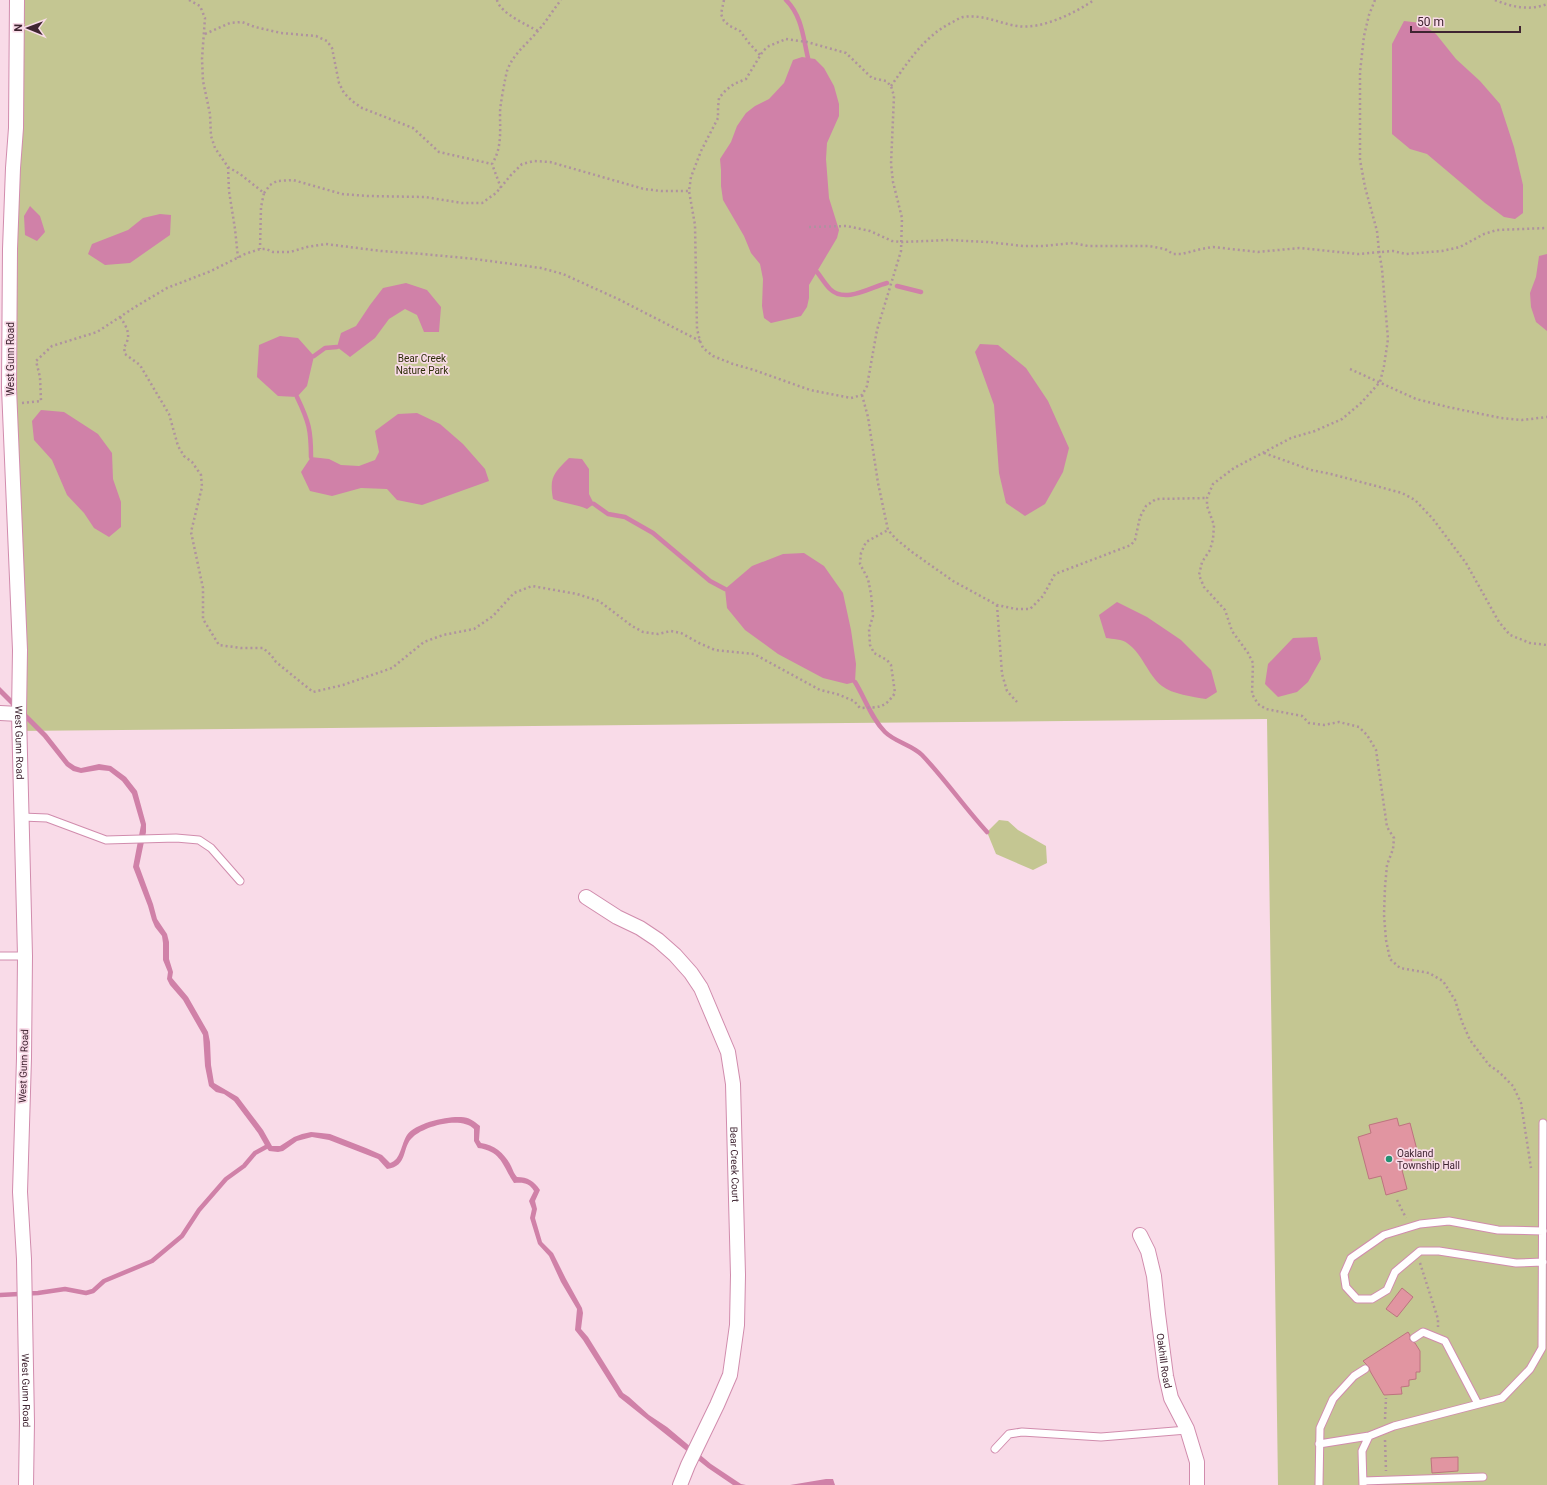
<svg xmlns="http://www.w3.org/2000/svg" width="1547" height="1485" font-family="Roboto,sans-serif">
	<style>
		.green { fill: #c4c692 }
		.water { fill: #d081a8 }
		.lines { fill: none; stroke-linecap: round; stroke-linejoin: round }
		.stream { stroke: #d081a8; stroke-width: 4.5 }
		.building { fill: #e195a1; stroke: #bd737f }
		.lane-casing { stroke: #d18cad; stroke-width: 9 }
		.street-casing { stroke: #d18cad; stroke-width: 16 }
		.path { stroke: #af929f; stroke-width: 2.5; stroke-dasharray: 2 3; stroke-linecap: butt }
		.lane { stroke: #fff; stroke-width: 7 }
		.street { stroke: #fff; stroke-width: 14 }
		.poi-dot { fill: #239273; stroke: #f9dbe8; stroke-width: 1.5 }
		.labels { text-anchor: middle; stroke-width: 3.5; stroke-linejoin: round; paint-order: stroke }
		.park-label { font-size: 10px; fill: #2e2e08; stroke: #f9dbe8 }
		.street-label { font-size: 10px; fill: #3f2431; stroke: #f9dbe8 }
		.poi-label { font-size: 10px; fill: #3f2431; stroke: #f9dbe8; text-anchor: start }
	</style>
	<rect width="100%" height="100%" fill="#f9dbe8"/>
	<path class="green" d="M12,0H1547V1485H1278L1267,719L14,731Z
		M999,820L1008,821L1018,830L1046,846L1047,863L1033,870L996,854L987,832Z"/>
	<path class="water" d="M1404,21L1421,23L1436,34L1456,59L1480,81L1500,104L1514,147L1523,185V213L1515,219L1504,217L1485,203L1427,154L1410,149L1392,134V44Z
		M802,57L815,59L824,68L834,86L839,104V116L827,143L826,159L829,198L839,230L837,238L809,285V298L807,307L801,316L771,323L764,318L762,306L763,279L760,264L751,253L744,236L723,200L721,186V170L720,159L731,142L737,126L746,113L755,106L769,99L784,83L793,60Z
		M30,206L40,216L45,232L37,241L25,235L24,216Z
		M160,214L171,215L170,235L130,263L105,265L88,254L92,244L128,230L143,218Z
		M1547,254V331L1536,322L1531,307L1530,293L1536,277L1539,256Z
		M406,283L427,290L441,307L439,332H424L417,315L405,309L389,319L375,338L350,357L337,347L341,333L356,326L370,305L383,288Z
		M280,336L298,338L314,356L307,386L297,397L278,396L257,377L259,345Z
		M980,344L998,345L1026,368L1048,401L1069,448L1063,472L1045,504L1025,516L1006,503L999,473L994,405L975,352Z
		M41,410L64,412L98,434L112,453L113,479L121,502V527L109,537L94,528L84,513L67,495L52,460L34,440L32,421Z
		M417,413L440,424L463,444L485,469L489,481L422,505L397,500L387,489L361,488L332,496L310,491L301,472L311,457L329,459L341,465L359,466L375,460L379,452L375,431L398,414Z
		M569,458L582,459L589,469V494L594,504L587,509C576,504 565,504 553,499C549,477 554,473 569,458Z
		M804,553L824,566L843,593L851,630L856,664L855,682L847,684L823,678L778,654L745,630L727,608L725,589L752,566L783,554Z
		M1117,602L1147,617L1181,640L1211,670L1217,692L1206,699C1193,697 1172,694 1162,686C1147,674 1143,654 1127,643C1123,639 1112,639 1106,638L1099,615Z
		M1317,637L1321,659L1308,682L1297,692L1278,697L1265,684L1268,664L1293,638Z
		M0,687L47,734L69,762L75,766L81,768L99,764L111,766L126,777L137,791L146,824V832L139,866L153,904L157,919L167,934L169,942V959L173,972L172,978L188,997L208,1032L210,1042L211,1065L214,1083L238,1097L263,1130L272,1146H280L294,1137L302,1134L311,1132L321,1133L330,1134L366,1148L382,1155L390,1163C401,1160 401,1144 407,1135C415,1123 447,1116 461,1117C469,1117 474,1121 480,1126L479,1140L481,1143C495,1145 505,1154 511,1166C513,1170 514,1174 517,1177C528,1177 534,1181 540,1190L535,1201L537,1209L535,1218L542,1242L553,1253L566,1279L582,1308L583,1313L581,1329L588,1337L623,1393L629,1397L649,1415L667,1427L711,1464L741,1484L746,1485H733L708,1468L619,1397L583,1340L575,1330L577,1309L561,1282L549,1256L538,1244L530,1218L532,1209L529,1201L534,1191C529,1183 524,1182 514,1183C503,1167 502,1151 478,1148L474,1141V1129C461,1116 425,1126 413,1137C401,1147 409,1166 387,1169L378,1159L329,1140L312,1137L297,1141L283,1151L278,1152L269,1151L266,1147L258,1133L234,1101L224,1094L216,1092L209,1086L205,1066L203,1035L183,1000L170,985L167,979L168,972L163,960V943L162,936L155,927L152,920L148,906L133,867L141,825L132,794L122,781L109,771L99,770L81,773L73,771L66,766L43,737L0,694Z
		M826,1479H833L835,1485H790Z"/>
	<g class="lines">
		<path class="stream" d="M786,0C802,16 803,37 808,58
			M817,272C821,277 825,284 830,289C845,304 871,287 887,283
			M897,286L921,292
			M314,356L325,348L337,347
			M297,397C309,422 311,430 311,457
			M594,504L608,514L625,517L653,533L710,581L725,589
			M855,682C865,698 871,718 885,732C895,742 912,745 922,755C945,779 964,807 987,832
			M0,1295L38,1293L65,1289L86,1293L93,1291L104,1281L152,1261L182,1236L199,1210L226,1179L244,1166L255,1153L266,1147"/>
	</g>
	<path class="building" d="M1397,1118L1399,1126L1410,1123L1417,1150L1413,1151L1415,1158L1411,1159L1414,1167L1402,1170L1407,1189L1386,1195L1381,1176L1369,1179L1358,1137L1371,1133L1369,1125Z
		M1402,1288L1413,1297L1397,1317L1386,1309Z
		M1408,1332L1410,1335V1340L1415,1343L1420,1351V1372H1416V1379L1409,1380V1386L1401,1387L1402,1394L1384,1395L1370,1371L1369,1367L1363,1361Z
		M1458,1457V1471L1432,1473L1431,1458Z"/>
	<g class="lines">
		<defs>
			<path id="lane" d="M22,817L47,818L106,840L176,838L199,840L211,848L240,881
				M0,956H25
				M1543,1262L1516,1263L1439,1251H1420L1395,1272L1387,1290L1372,1299H1357L1346,1287L1344,1274L1351,1258L1384,1235L1420,1224L1449,1221L1498,1230L1543,1231
				M1414,1338L1423,1332L1445,1341L1478,1404
				M1319,1444L1369,1436
				M995,1449L1009,1434L1022,1432L1101,1437L1187,1430
				M1363,1481L1483,1477
				M1319,1485L1320,1428L1333,1399L1354,1376L1365,1369
				M1363,1485L1362,1451L1369,1436L1394,1426L1502,1398L1530,1369L1542,1348L1543,1123"/>
			<g id="street">
				<path id="s1" d="M17,0L16,128L13,168L10,249L9,388L20,650L19,714L25,956L24,1058L20,1192L24,1259L27,1422L26,1485"/>
				<path d="M0,713L19,714"/>
				<path id="s2" d="M586,897L617,917L640,928L658,940L675,955L691,973L701,988L728,1052L733,1084L738,1275L737,1325L730,1375L717,1405L688,1465L680,1485"/>
				<path id="s3" d="M1140,1235L1148,1251L1154,1276L1158,1314L1166,1376L1171,1398L1187,1429L1197,1462V1485"/>
			</g>
		</defs>
		<use href="#lane" class="lane-casing"/>
		<use href="#street" class="street-casing"/>
		<path class="path" d="M189,0L200,6L205,18L202,59L203,81L210,114L211,136L215,148L228,167L240,174L264,193L261,207L260,249
			M497,0C500,13 527,25 538,31
			M724,0L721,14L724,21L730,26L740,31L749,43L760,55
			M1375,0L1369,15L1364,36L1360,72V160L1365,187L1377,231L1379,251L1382,269L1388,339L1384,366L1380,382L1361,403L1342,419L1315,431L1291,438L1234,468L1213,484L1207,498V506L1214,525L1213,539L1210,550L1202,562L1199,575L1204,587L1225,610L1232,631L1248,653L1253,663L1252,694L1258,704L1266,709L1302,716L1309,723L1324,725L1339,722L1359,727L1367,735L1376,750L1387,827L1394,838L1393,849L1387,865L1385,887L1384,915L1386,940L1390,959L1400,968L1429,973L1443,981L1455,1000L1462,1022L1470,1040L1489,1065L1499,1072L1513,1086L1521,1103L1531,1168
			M1495,0C1512,7 1530,11 1547,4
			M205,34L230,23L242,22L255,27L281,33L316,36L327,41L332,48L339,83L344,93L352,101L362,108L413,128L439,152L492,164
			M786,39L807,42L846,53L872,78L886,81L891,86L894,96L891,164L893,182L902,218L901,251L877,330L867,386L862,395L851,398L810,390L754,370L733,364L713,356L703,348L700,341L697,329L695,225L689,191L691,177L701,151L718,118V108L719,98L726,90L734,84L746,79L763,51L769,46Z
			M891,86C908,62 923,38 949,24C954,22 958,18 963,17C983,14 998,23 1017,26C1041,30 1075,13 1094,0
			M228,167L229,191L235,229L238,258
			M501,188L492,164C502,148 500,132 500,113C500,105 505,79 507,71C513,54 526,45 537,32C546,22 553,10 561,0
			M264,193L270,185L277,181L293,180L342,194L367,196L425,197L462,203H482L496,193L511,175L522,164L534,161L550,162L644,189L661,191H689
			M809,227L847,226L870,231L892,241L902,242L949,240L988,242L1023,246H1043L1073,243L1088,246H1149L1165,249L1173,254H1182L1201,249L1213,247L1258,252L1299,248L1358,254L1393,251L1406,254L1442,251L1460,247L1484,234L1497,230L1547,228
			M120,317C127,327 132,336 124,347L125,354L140,365L144,372L169,414L178,446L184,456L192,462L201,475L202,487L191,532L203,588V619L219,645L241,648H263L271,655L276,662L313,692L343,685L392,668L424,642L443,635L474,629L493,616L514,593L532,586L577,594L599,601L632,626L643,632L658,634L671,631L681,633L699,643L715,650L754,654L820,690L837,694L854,701L860,708C879,707 884,709 895,693L891,665L887,660L874,653L870,645L869,629L873,616L871,594L868,579L860,564L861,553L866,542L888,530
			M1350,369L1416,399L1448,407L1501,418L1522,420L1547,417
			M862,395L868,417L878,483L888,530L896,539L912,552L953,581L997,605L1016,609H1030L1043,596L1055,574L1131,545L1135,540L1140,517L1146,506L1156,499L1207,498
			M22,403L41,401L40,377L36,361L52,346L97,332L135,307L167,288L211,271L245,254L260,249H266L273,252H290L307,247L326,244L381,251L423,254L475,259L541,268L563,274L618,299L700,341
			M1264,453L1311,470L1331,474L1402,493L1415,500L1433,519L1466,563L1499,622L1510,635L1530,643L1547,645
			M997,605L1002,674L1007,691L1017,702
			M1397,1200L1406,1218
			M1420,1263L1438,1319V1327
			M1385,1419L1386,1398
			M1385,1440L1386,1471"/>
		<use href="#lane" class="lane"/>
		<use href="#street" class="street"/>
	</g>
	<circle class="poi-dot" cx="1389" cy="1159" r="4"/>
	<g class="labels">
		<g class="park-label">
			<text x="422" y="362">Bear Creek<tspan x="422" dy="12">Nature Park</tspan></text>
		</g>
		<g class="street-label">
			<text transform="translate(10 359) rotate(-90)" y="4">West Gunn Road</text>
			<text dy="4" stroke="none"><textPath href="#s1" startOffset="743">West Gunn Road</textPath></text>
			<text transform="translate(23 1066) rotate(-88)" y="4">West Gunn Road</text>
			<text dy="4" stroke="none"><textPath href="#s2" startOffset="331">Bear Creek Court</textPath></text>
			<text dy="4" stroke="none"><textPath href="#s3" startOffset="129">Oakhill Road</textPath></text>
			<text dy="4" stroke="none"><textPath href="#s1" startOffset="1391">West Gunn Road</textPath></text>
		</g>
		<g class="poi-label">
			<text x="1397" y="1157">Oakland<tspan x="1397" dy="12">Township Hall</tspan></text>
		</g>
	</g>
	<g transform="translate(28 28) rotate(271)" stroke="#f9dbe8" stroke-width="3" paint-order="stroke">
	<path d="M0-3L7 15L0 10L-7 15Z" fill="#3f2431"/>
	<text y="-6" font-size="11" font-weight="bold" text-anchor="middle" fill="#3f2431">N</text>
	</g>
	<path d="M1411 26v6h109v-6" fill="none" stroke="#3f2431" stroke-width="2"/>
	<text x="1417" y="26" font-size="12" fill="#3f2431" stroke="#f9dbe8" stroke-width="3" paint-order="stroke">50 m</text>
</svg>
